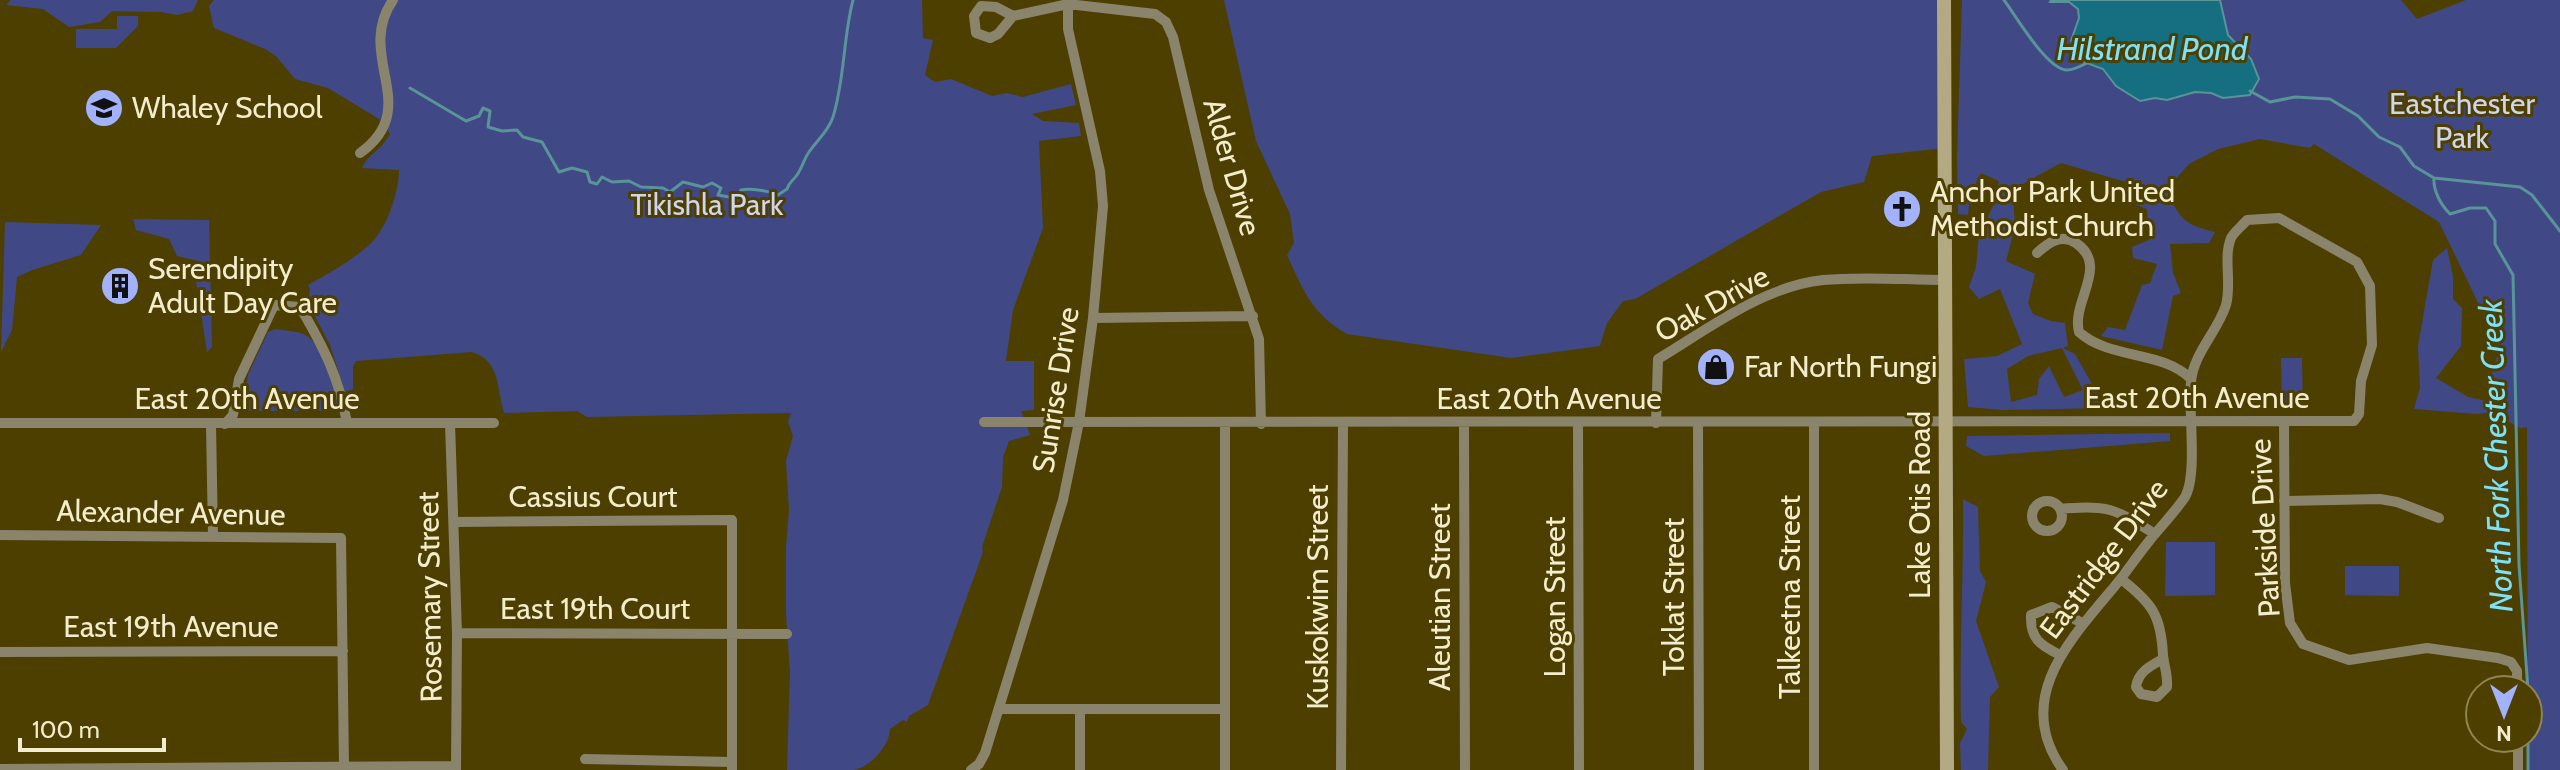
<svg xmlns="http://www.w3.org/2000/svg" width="2560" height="770" font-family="Cabin,sans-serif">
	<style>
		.green { fill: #404986; fill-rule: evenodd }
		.water { fill: #166f80; stroke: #589498; stroke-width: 2 }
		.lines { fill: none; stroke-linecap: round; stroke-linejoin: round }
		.stream { stroke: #589498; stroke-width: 3 }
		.street { stroke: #8a846c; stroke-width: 10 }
		.secondary { stroke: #b3a983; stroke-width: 14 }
		.labels { text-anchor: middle; stroke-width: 6; stroke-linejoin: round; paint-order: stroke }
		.park-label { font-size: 30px; fill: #d0d5ed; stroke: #4d3f00 }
		.poi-label { font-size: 30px; fill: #f3eccf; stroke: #4d3f00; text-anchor: start }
		.street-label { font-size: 30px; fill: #f3eccf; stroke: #4d3f00 }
		.water-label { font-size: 32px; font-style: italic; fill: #7ce1f9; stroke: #4d3f00 }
	</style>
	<rect width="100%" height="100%" fill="#4d3f00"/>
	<path class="green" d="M11,0H198L193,11L177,15L161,12L112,11L100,22L69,27L43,9L6,5Z
		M214,0H922L923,38L933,40L925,75L935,82L951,79L992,96L1007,93L1023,97L1071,84L1076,105L1032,114L1043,121L1079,123L1081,136L1039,141L1043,228L1013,310L1006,361H1034V410L1021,411L1030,435L1009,441L1003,457L1002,487L982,547L983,552L928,705L909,716L907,722L903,720L890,729C890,745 870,768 853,770C832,770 808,770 787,770L790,672L786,614V547L789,510L786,461L793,436L788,422L791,413L587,417L577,411L504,413C497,388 500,360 472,352L356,361L353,366V389L345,392L330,345L308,303L310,289L308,285C328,274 351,261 368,246C386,231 399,193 399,170L362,168C367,155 381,151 390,134L384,122L328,88L295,79L276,56L265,49L214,28L209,6Z
		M1224,0H1943L1944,148L1872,156L1864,182L1821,192L1635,299L1623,301L1607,323L1600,346L1511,358L1347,334C1312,314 1303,290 1287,255L1294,243L1290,214L1256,141Z
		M1962,0H2401L2417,19L2466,0H2560V770H2528L2527,427L2520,428L2491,412L2478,414L2414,409L2420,388L2418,346L2433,260L2447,248L2453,276V299L2462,308L2461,346L2436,378L2468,397L2491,402L2492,371L2500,348L2439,222L2314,144L2310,148L2260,139L2218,149L2189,164L2173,182L2169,194C2180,221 2187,225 2215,232L2209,243L2170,244L2173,273L2181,293L2173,296L2162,350L2101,336L2108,327L2125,330L2142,285L2150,283L2157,264L2133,258L2132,247L2149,240L2147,209L2136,205V185L2061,163L2017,187L2013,194L2015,227L2006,261L2035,274L2028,303L2033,314L2051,321L2065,323L2068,346L2063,348L2075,354L2100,398L2103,408L2003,410L1968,407L1964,359L1997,356L2022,344L2000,289L1979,299L1969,287L1976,267L1979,235L1993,206L1999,181L1981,173L1970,195L1968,215L1958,214L1957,155ZM2062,348L2083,390L2064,397L2049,366L2039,379L2037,395L2011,402L2007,369L2028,356Z
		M117,16H138V26L116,48H76V29H117Z
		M133,219L209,220L212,347L207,352L195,274L198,261L177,256L169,239L136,230Z
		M5,222L101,225L81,255L32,270L17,277L12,330L1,352Z
		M276,329C286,331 300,331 307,336C327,351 341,388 336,411H242L248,375L268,332Z
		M2281,358H2302L2303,406H2282Z
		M2170,433V441L1984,456L1966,446L1967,436Z
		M1963,499L1978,507L1980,571L1986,582L1976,621L1999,687L1990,697L1988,770H1961L1960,743L1967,729L1961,722C1959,648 1964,573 1963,499Z
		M2166,542H2215V595L2165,596Z
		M2345,566H2399V596L2345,595Z"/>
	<path class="water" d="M2051,0H2220L2228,35L2251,59L2259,79L2250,95L2223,98L2211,93L2195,92L2167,100L2155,98L2140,101L2116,86L2103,69L2084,62L2080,49L2071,41L2079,18L2078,9L2069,2H2050Z"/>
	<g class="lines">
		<path class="stream" d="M2004,0C2016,16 2046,68 2066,70C2074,71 2082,65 2089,62
			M410,88L466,121L479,116L483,108L490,111L488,127L502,131L517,130L523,137L542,142L559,172L572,168L587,172L590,182L597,184L602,177L612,182L629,181L641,187L663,188L670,192L683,182L703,187L712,183L721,188L718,195L729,197L735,203L741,190C751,188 769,191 778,195L787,189C789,182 793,181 797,175C802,168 804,159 809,152C817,140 828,132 833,117C845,78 843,38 853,0
			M2250,91L2270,102L2295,97L2330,99L2358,116L2379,137L2400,147L2414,166L2434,178L2520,187L2532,195L2560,231
			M2434,178C2433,191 2441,205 2450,214L2470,208H2486L2495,221V244L2513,275L2519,565L2528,690
			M2528,770V738"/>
		<path class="street" d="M1013,16L998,34L990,38L976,33L974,16L981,6L996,7L1013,16L1068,4L1155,14L1166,22L1173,37L1209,190L1259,339L1261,424
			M360,153C424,107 354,57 393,0
			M2037,253C2048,243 2061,233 2076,243C2110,266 2071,301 2079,332C2110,360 2162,350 2191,379
			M1093,318L1253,316
			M984,422L2354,421L2359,414L2361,381L2372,345L2370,286L2357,262L2279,218L2247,220C2242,226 2234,232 2231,238C2223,258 2232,284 2226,305C2218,331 2193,354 2191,382C2188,410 2198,475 2185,497C2175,512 2161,526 2150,540C2136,557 2124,576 2109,593C2066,644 2014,702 2063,770
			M0,423H494
			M450,423L457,633L456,770
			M1578,423L1579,770
			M1656,423L1658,359C1708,329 1764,286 1823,280C1864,276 1906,280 1946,280
			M1698,423L1699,770
			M1814,423V770
			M2284,423L2285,583L2290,623L2303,644L2349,660L2427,648L2498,658L2511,662L2517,671V690
			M211,424L213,537
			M225,424L233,415L239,379L274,305L300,307C323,346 339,377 347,423
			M1464,424L1465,770
			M2032 516a15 15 0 1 1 30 0a15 15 0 1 1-30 0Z
			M2284,501L2380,499L2397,502L2439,518
			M2060,509C2108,504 2115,509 2155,534
			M454,522L732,520V770
			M0,535L341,538L344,767
			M2121,579C2152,603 2161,615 2163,655C2164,666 2168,675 2167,687L2157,697L2141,694L2136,687C2138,672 2150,666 2163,659
			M457,633L787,634
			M0,652L343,651
			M2060,655C2040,645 2030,639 2031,615L2052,607L2082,623
			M999,709H1224
			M1080,709V770
			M2518,738V770
			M585,759L732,762
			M0,769L456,766
			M971,770L979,764L985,753L1063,500L1079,422L1093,318L1103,206L1100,171L1068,29V4
			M1225,770V424
			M1341,770L1343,424"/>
		<path class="secondary" d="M1944,0L1947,770"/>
	</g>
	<defs>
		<symbol id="school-disc" viewBox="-11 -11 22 22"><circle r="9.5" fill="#a3b2fd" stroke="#4d3f00"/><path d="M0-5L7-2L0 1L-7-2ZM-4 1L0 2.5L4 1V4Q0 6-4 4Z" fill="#111"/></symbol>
		<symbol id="church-disc" viewBox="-11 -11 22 22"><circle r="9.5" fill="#a3b2fd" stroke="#4d3f00"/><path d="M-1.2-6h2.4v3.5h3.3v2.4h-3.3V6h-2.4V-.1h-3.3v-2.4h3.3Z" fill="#111"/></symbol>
		<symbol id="building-disc" viewBox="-11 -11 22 22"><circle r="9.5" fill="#a3b2fd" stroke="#4d3f00"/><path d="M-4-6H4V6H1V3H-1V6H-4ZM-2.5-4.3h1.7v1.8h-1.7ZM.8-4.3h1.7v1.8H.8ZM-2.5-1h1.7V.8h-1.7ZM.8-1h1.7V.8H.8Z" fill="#111"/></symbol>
		<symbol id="shop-disc" viewBox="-11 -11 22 22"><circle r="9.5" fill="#a3b2fd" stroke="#4d3f00"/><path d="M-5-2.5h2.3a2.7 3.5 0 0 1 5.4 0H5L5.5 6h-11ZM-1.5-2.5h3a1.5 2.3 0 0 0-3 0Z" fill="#111"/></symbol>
	</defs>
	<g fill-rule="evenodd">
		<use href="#school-disc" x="82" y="86" width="44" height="44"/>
		<use href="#church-disc" x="1880" y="187" width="44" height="44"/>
		<use href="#building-disc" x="98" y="264" width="44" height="44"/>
		<use href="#shop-disc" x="1694" y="345" width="44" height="44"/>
	</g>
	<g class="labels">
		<g class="park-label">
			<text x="2462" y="114">Eastchester<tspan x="2462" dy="34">Park</tspan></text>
			<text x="707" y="215">Tikishla Park</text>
		</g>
		<g class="poi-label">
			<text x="132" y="118">Whaley School</text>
			<text x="1930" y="202">Anchor Park United<tspan x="1930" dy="34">Methodist Church</tspan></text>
			<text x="148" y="279">Serendipity<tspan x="148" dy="34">Adult Day Care</tspan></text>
			<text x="1744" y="377">Far North Fungi</text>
		</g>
		<g class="street-label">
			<text transform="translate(1232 167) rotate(74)" y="10">Alder Drive</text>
			<text transform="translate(1712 304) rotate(-29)" y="10">Oak Drive</text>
			<text transform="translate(1056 390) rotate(-81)" y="10">Sunrise Drive</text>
			<text x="2197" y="408">East 20th Avenue</text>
			<text x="247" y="409">East 20th Avenue</text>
			<text x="1549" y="409">East 20th Avenue</text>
			<text x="593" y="507">Cassius Court</text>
			<text transform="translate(1920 505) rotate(-90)" y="10">Lake Otis Road</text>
			<text transform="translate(171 513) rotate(1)" y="10">Alexander Avenue</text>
			<text transform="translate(2265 528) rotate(-93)" y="10">Parkside Drive</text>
			<text transform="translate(2104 559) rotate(-53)" y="10">Eastridge Drive</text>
			<text transform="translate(430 597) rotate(-91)" y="10">Rosemary Street</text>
			<text transform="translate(1318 597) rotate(-90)" y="10">Kuskokwim Street</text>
			<text transform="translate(1440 597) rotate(-90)" y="10">Aleutian Street</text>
			<text transform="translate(1555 597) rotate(-90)" y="10">Logan Street</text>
			<text transform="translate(1674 597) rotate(-90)" y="10">Toklat Street</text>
			<text transform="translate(1790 597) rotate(-90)" y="10">Talkeetna Street</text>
			<text x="595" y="619">East 19th Court</text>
			<text x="171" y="637">East 19th Avenue</text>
		</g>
		<g class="water-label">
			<text x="2152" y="60">Hilstrand Pond</text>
			<text transform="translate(2496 456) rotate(-92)" y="11">North Fork Chester Creek</text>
		</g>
	</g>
	<g transform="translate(2504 714) rotate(180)"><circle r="38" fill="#4d3f00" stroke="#8f8453" stroke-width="2"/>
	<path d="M0-6L14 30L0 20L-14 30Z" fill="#a3b2fd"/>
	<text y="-12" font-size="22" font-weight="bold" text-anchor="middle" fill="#f3eccf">N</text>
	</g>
	<path d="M20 738v12h144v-12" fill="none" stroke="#f3eccf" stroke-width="4"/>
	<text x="32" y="738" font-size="24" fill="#f3eccf" stroke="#4d3f00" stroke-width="6" paint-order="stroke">100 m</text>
</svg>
